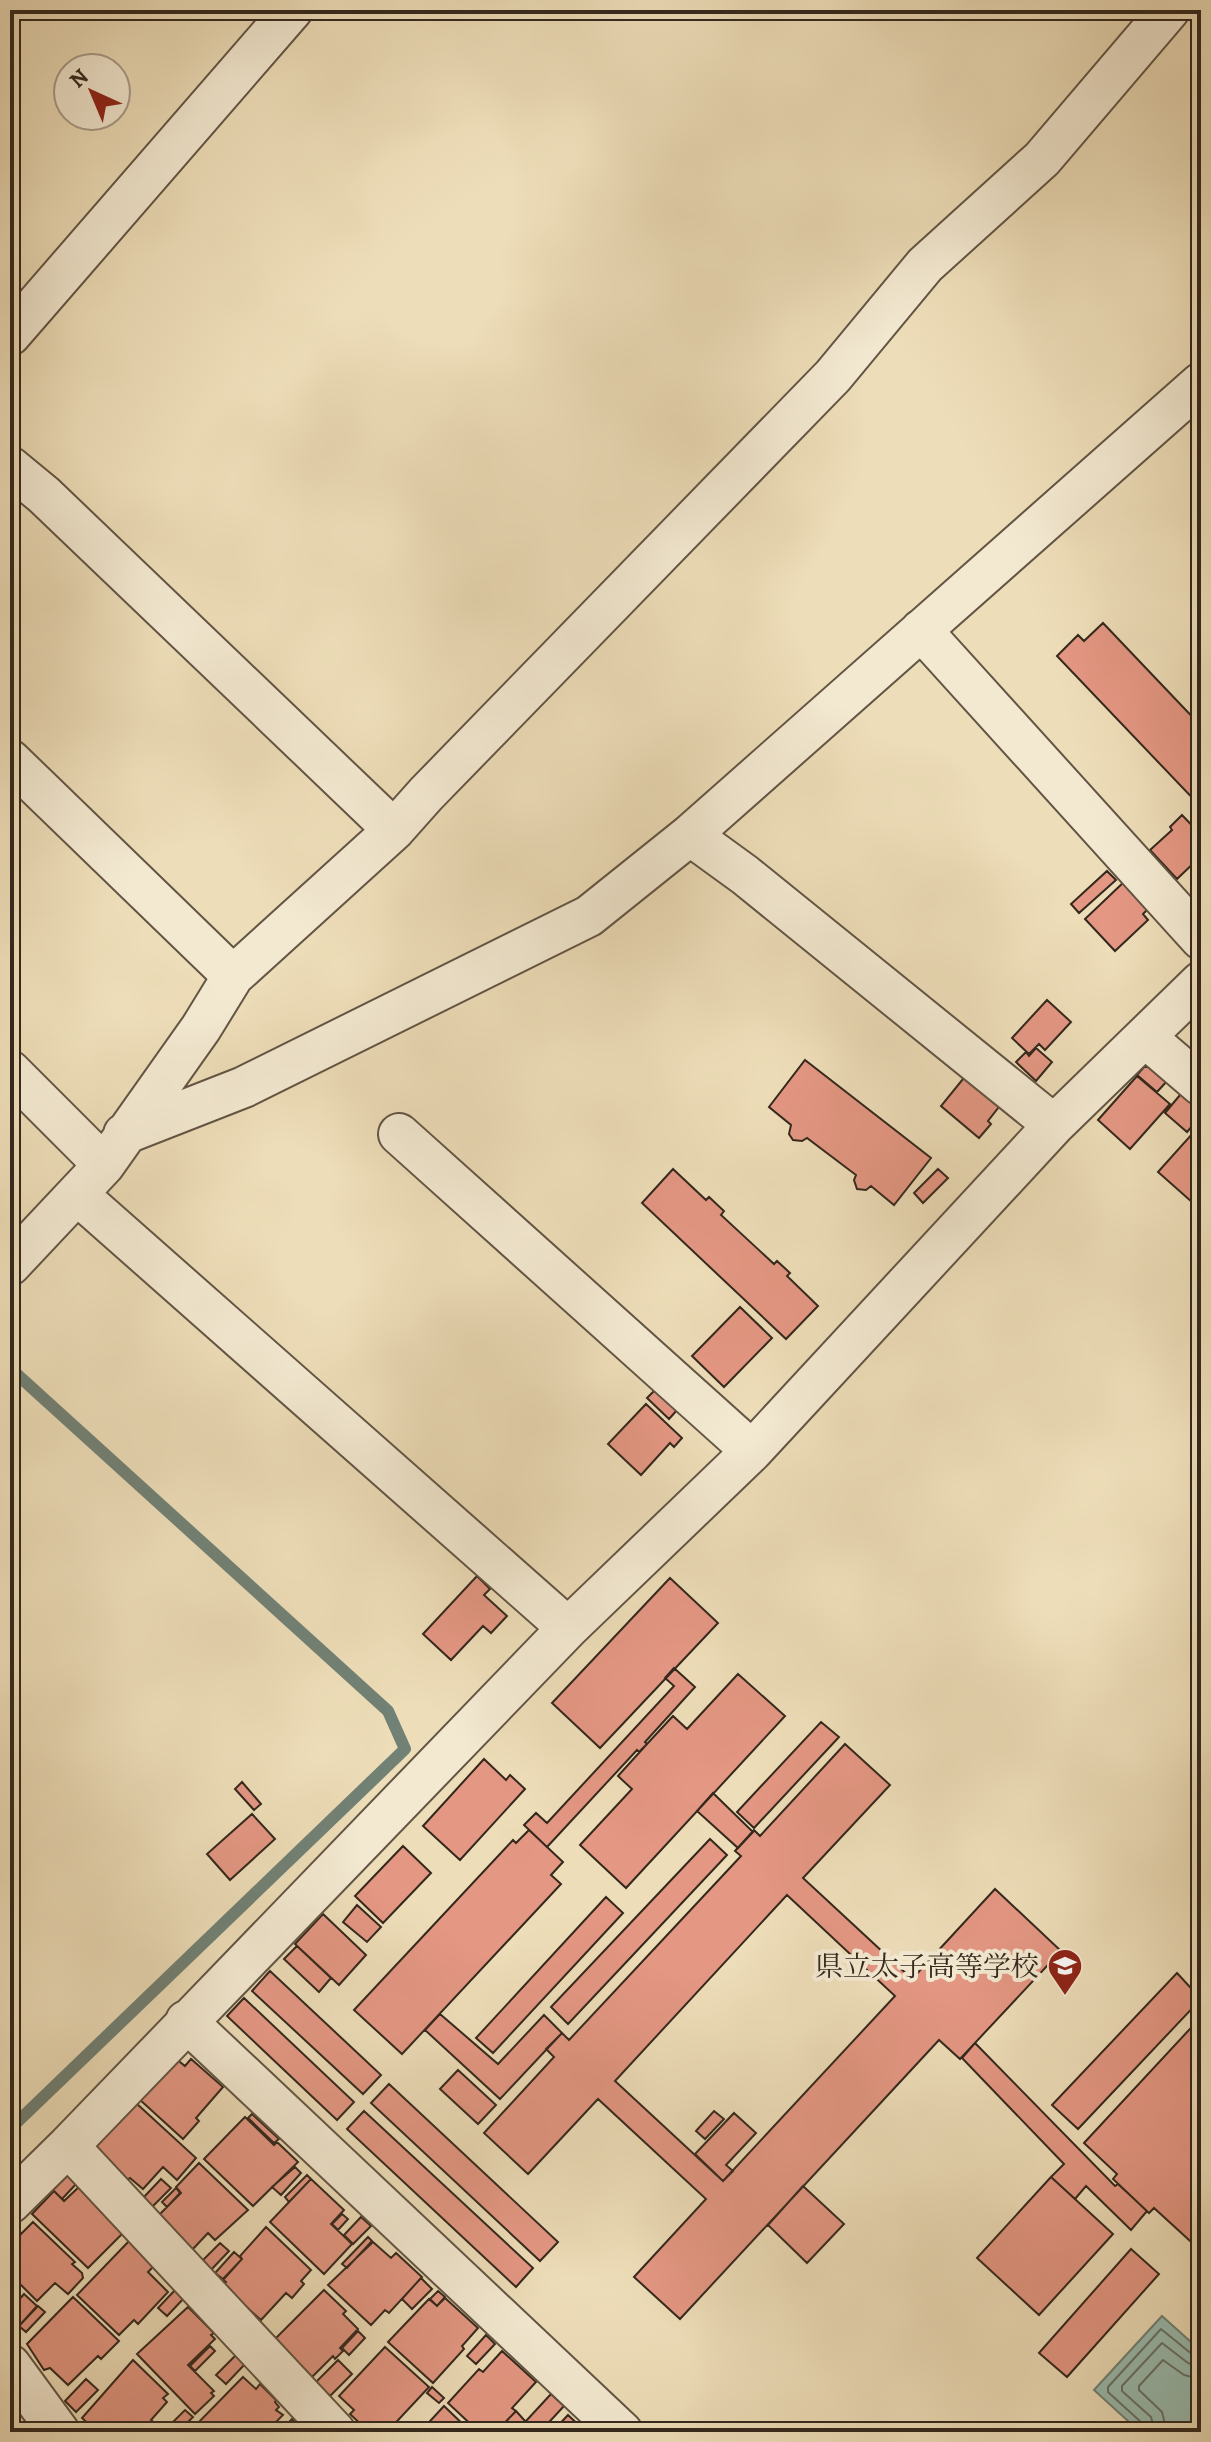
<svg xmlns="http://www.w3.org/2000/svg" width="1211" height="2442" font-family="Alegreya,'Noto Serif JP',serif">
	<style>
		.water { fill: #99bcb0; stroke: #718175; stroke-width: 2 }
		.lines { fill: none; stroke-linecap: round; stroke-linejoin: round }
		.shore { stroke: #667266; stroke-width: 2 }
		.stream { stroke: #718175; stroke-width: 12 }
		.building { fill: #e49783; stroke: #34281d; stroke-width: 2; fill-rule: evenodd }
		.street-casing { stroke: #625544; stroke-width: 44 }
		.street { stroke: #f3e9d1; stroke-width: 40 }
		.labels { text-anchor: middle; stroke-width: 8; stroke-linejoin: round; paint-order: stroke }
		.poi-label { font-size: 28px; fill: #34281d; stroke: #f3e9d1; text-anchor: end }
	</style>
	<rect width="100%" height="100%" fill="#edddb8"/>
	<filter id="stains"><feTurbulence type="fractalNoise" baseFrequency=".0025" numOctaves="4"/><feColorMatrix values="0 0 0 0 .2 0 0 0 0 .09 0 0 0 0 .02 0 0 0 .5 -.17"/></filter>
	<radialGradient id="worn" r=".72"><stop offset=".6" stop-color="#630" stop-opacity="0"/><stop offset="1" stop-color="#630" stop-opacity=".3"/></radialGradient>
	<path class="water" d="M1162,2316L1201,2351V2432H1140L1094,2390Z"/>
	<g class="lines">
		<path class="shore" d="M1145,2432L1142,2423L1108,2392V2387L1161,2329L1193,2355L1201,2356
			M1155,2432L1151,2417L1122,2391V2386L1162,2343L1188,2363L1201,2367
			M1167,2432L1162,2412L1139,2390V2386L1163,2360L1184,2375L1201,2379"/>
		<path class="stream" d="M10,1368L388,1711L405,1749L10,2129
			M10,2429L12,2432"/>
	</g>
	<path class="building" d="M1103,623L1201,726V807L1057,656L1078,635L1084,641Z
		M1182,815L1201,835V856L1177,879L1150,850L1172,830L1170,827Z
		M1107,871L1116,880L1079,913L1071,904Z
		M1126,880L1150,907L1143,914L1148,920L1115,951L1085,919Z
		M1047,1000L1071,1022L1045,1050L1039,1044L1029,1054L1012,1038Z
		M1036,1048L1052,1062L1036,1081L1016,1062L1026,1052L1029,1056Z
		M805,1060L931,1158L894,1205L871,1186L866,1190L857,1189L854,1180L856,1175L807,1138L802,1141L793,1140L789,1134L791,1125L769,1107Z
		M1144,1067H1151L1167,1081L1157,1092L1137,1075Z
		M967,1074L1002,1103L988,1121L991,1124L979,1138L941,1106Z
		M1137,1076L1170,1104L1130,1149L1098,1120Z
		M1185,1089L1201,1103V1116L1187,1132L1165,1113Z
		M1201,1124V1210L1158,1172Z
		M673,1169L706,1200L709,1197L724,1211L721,1215L774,1264L777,1261L790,1273L787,1276L818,1306L786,1339L642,1203Z
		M938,1169L948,1178L923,1203L914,1193Z
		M740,1307L772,1338L724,1387L692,1356Z
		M656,1389L678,1409L669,1419L647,1398Z
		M646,1404L682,1438L674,1447L670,1443L641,1475L608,1444Z
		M477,1576L490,1589L484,1595L507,1616L491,1633L483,1626L451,1660L423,1634Z
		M670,1578L718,1623L600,1748L552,1703Z
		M674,1668L695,1687L645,1742L647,1744L639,1752L637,1750L547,1847L524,1825L536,1813L547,1823L674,1686L665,1678Z
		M738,1674L785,1716L626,1888L580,1845L632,1789L618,1776L647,1744L673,1716L687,1729Z
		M821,1722L839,1737L754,1828L737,1812Z
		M845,1744L890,1785L803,1878L912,1979L995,1889L1061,1951L960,2059L939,2040L680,2319L634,2277L706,2199L598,2099L528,2174L484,2133L554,2057L546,2049L562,2033L569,2040L741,1856L735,1851L754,1830L760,1836ZM787,1895L895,1996L723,2181L615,2081Z
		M484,1759L506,1780L510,1775L525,1789L460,1860L423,1826Z
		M242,1782L261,1804L254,1810L235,1789Z
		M713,1793L753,1832L738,1848L697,1811Z
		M252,1814L275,1839L230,1880L207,1854Z
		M529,1830L563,1862L551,1875L561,1884L402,2054L354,2010L513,1840L516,1843Z
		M710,1839L727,1855L568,2024L551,2007Z
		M403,1846L431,1873L383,1923L355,1896Z
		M606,1897L623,1913L493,2053L476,2038Z
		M357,1905L381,1927L367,1942L343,1922Z
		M323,1914L366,1955L339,1985L295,1944Z
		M297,1946L331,1978L319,1992L284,1959Z
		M270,1971L381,2075L363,2094L252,1991Z
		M1177,1973L1201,1999L1078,2129L1052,2105Z
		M244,1998L354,2102L337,2120L227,2016Z
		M440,2014L498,2064L544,2015L562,2033L500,2099L425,2030Z
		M1201,2017V2251L1154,2208L1149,2213L1113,2179L1117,2174L1084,2143Z
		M975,2043L1115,2186L1118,2184L1147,2211L1131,2230L1086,2186L1075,2199L1051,2177L1064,2164L962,2058Z
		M175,2058L185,2066L191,2059L223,2087L196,2118L199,2121L183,2139L139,2099Z
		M458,2070L496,2105L478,2124L440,2089Z
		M389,2084L558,2242L540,2261L371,2103Z
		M136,2103L196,2158L177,2180L163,2167L143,2189L130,2178L126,2181L92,2150Z
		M364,2111L533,2268L516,2287L347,2129Z
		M714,2111L724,2119L705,2139L696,2131Z
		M734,2113L756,2133L726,2165L733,2171L723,2181L695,2154Z
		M252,2114L279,2139L274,2143L248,2118Z
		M245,2117L274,2145L277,2142L298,2162L253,2206L204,2159Z
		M199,2163L248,2210L215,2240L208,2233L192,2250L157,2217L181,2193L176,2187Z
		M295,2167L301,2173L281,2195L272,2187Z
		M68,2174L77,2183L62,2199L53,2190Z
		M307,2175L311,2179L289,2202L285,2197Z
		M1051,2177L1113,2234L1039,2315L977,2258Z
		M161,2179L171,2188L152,2207L143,2198Z
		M311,2179L344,2210L331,2224L352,2244L324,2274L270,2222Z
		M80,2186L125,2231L88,2268L32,2214L54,2191L64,2201Z
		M803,2186L844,2224L807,2263L768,2225Z
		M176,2188L180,2193L167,2207L162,2202Z
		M342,2214L348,2219L338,2230L332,2224Z
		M361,2217L371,2226L353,2244L344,2235Z
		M33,2222L75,2262L72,2264L82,2273L83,2278L68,2294L55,2283L37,2301L10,2274V2239L18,2231L21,2234Z
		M266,2227L311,2270L301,2281L304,2284L292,2298L286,2293L261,2320L223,2286L226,2282L223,2280L242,2259L240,2256Z
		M368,2237L372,2241L347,2268L342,2264Z
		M131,2239L156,2264L148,2272L168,2292L138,2324L134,2320L119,2335L77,2295Z
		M373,2242L391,2258L396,2253L422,2277L389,2313L385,2310L371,2325L328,2285Z
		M220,2243L229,2251L209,2272L200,2263Z
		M1131,2249L1159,2274L1067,2377L1039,2353Z
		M234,2252L242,2259L223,2279L215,2273Z
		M421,2278L432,2289L412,2309L402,2299Z
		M177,2288L186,2296L167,2316L158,2308Z
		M324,2290L346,2311L343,2314L358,2329L340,2348L343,2351L335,2359L333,2356L312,2377L275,2339Z
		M438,2291L445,2297L437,2306L430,2299Z
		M24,2294L37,2306L19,2326L10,2319V2310Z
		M73,2297L119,2341L101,2359L98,2356L68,2385L50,2368L44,2370L27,2344Z
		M445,2298L478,2328L462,2346L464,2349L433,2383L388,2342L429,2299L437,2306Z
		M38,2306L45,2312L26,2332L19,2326Z
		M188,2307L214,2333L211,2335L215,2339L188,2365L214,2391L211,2393L214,2396L195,2414L137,2354Z
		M358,2331L365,2338L349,2355L342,2348Z
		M486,2335L495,2344L476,2364L467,2356Z
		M210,2346L215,2351L195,2371L190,2366Z
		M385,2347L429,2387L387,2432H369L350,2414L354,2410L339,2396Z
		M502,2351L536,2382L512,2408L516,2411L496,2432H479L448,2403L479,2369L483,2372Z
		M237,2354L246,2363L226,2384L216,2375Z
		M133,2360L168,2394L163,2398L167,2402L151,2420L157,2425L150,2432H97L82,2418Z
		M338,2360L352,2374L330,2396L316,2382Z
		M243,2377L256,2389L260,2384L276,2400L275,2402L279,2407L276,2410L283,2415L266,2432H194L191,2430Z
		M86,2379L98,2390L76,2412L65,2401Z
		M432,2387L444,2398L439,2403L427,2393Z
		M551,2394L564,2406L540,2432H537L526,2421Z
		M444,2406L471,2432H420Z
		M185,2410L193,2417L181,2429L173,2422Z
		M516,2411L526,2422L517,2432H496Z
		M568,2415L586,2432H552Z
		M292,2419L300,2428L297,2432H280Z"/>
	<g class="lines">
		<defs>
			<path id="street" d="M10,335L292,10
				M10,467L44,495L394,830
				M921,630L1201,939
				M10,760L233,976
				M690,835L745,875L1054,1125
				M1145,1037L1201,1085
				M10,1071L104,1165
				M124,1134L244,1087L589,916L690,835L1201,383
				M399,1134L752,1451
				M78,1195L568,1628
				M10,1265L104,1165L201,1028L233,976L394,830L426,794L833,376L925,265L1042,159L1169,10
				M186,2021L622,2432
				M68,2146L335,2432
				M10,2203L68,2146L568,1628L752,1451L1054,1125L1201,982
				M10,2365L59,2432"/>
		</defs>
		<use href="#street" class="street-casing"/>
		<use href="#street" class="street"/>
	</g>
	<defs>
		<symbol id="school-pin" viewBox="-11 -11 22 30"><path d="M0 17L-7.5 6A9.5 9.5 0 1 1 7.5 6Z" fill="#8f2418" stroke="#f3e9d1"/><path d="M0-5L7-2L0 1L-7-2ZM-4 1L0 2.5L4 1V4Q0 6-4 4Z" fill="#fff"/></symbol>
	</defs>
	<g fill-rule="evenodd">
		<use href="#school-pin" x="1045" y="1946" width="40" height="54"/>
	</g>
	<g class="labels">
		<g class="poi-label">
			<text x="1039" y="1976">県立太子高等学校</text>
		</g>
	</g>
	<rect width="1211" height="2442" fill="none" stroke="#edddb8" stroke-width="40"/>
	<rect x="12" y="12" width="1187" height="2418" fill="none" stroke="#34281d" stroke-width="4"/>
	<rect x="20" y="20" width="1171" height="2402" fill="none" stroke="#34281d" stroke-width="2"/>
	<g transform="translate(92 92) rotate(316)"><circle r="38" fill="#f3e9d1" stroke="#a79c89" stroke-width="2"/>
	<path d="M0-6L14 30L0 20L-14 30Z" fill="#8f2418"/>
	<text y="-12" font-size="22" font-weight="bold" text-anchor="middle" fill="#34281d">N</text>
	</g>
	<rect width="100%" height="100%" filter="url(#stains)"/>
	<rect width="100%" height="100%" fill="url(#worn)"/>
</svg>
